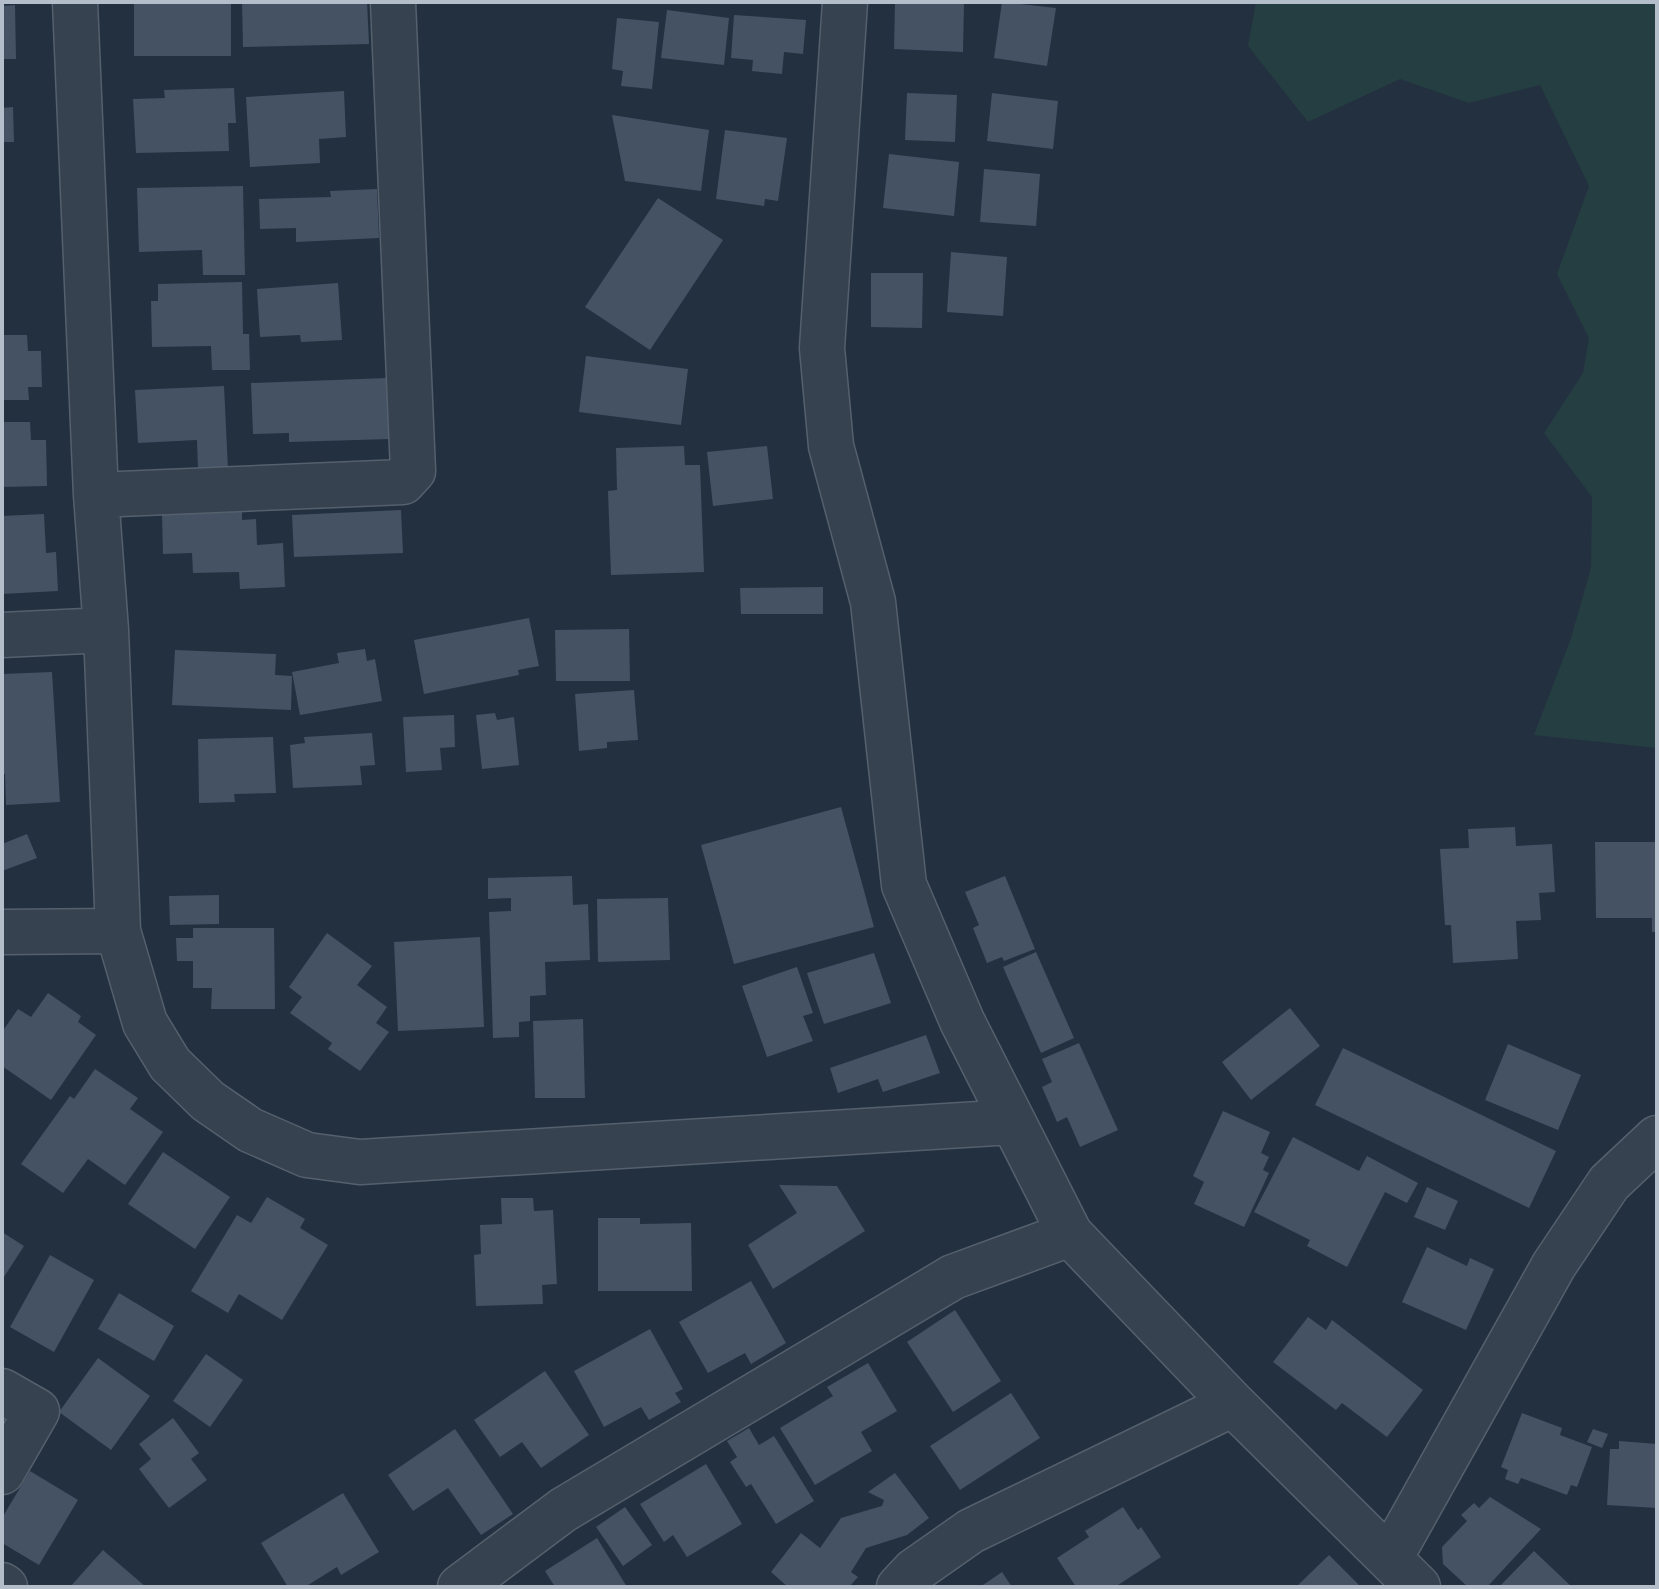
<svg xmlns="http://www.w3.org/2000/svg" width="1659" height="1589" font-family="Lato,sans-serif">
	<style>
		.green { fill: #253e41 }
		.building { fill: #445264 }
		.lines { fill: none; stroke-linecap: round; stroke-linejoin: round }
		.minor-casing { stroke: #55606d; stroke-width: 47 }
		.minor { stroke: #374250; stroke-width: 44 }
	</style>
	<rect width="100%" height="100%" fill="#233040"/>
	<path class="green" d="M1256,2H1657V748L1534,735L1571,638L1591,568L1592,497L1544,433L1583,373L1589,338L1557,274L1589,186L1540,85L1469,103L1400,79L1308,122L1248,46Z"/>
	<path class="building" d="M134,2H231V56H134Z
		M242,2H367L369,44L243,47Z
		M895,2H964L963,52L894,49Z
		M1002,2L1056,8L1047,66L994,58Z
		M15,5L16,59H2V6Z
		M667,10L729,18L724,65L661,58Z
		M734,15L806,20L803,54L784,52L782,74L752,71L753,60L731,58Z
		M617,18L659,22L652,89L621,86L623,71L612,69Z
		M234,88L236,123H228L229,151L136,153L133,99L165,98L164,90Z
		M344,91L346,137L319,139L320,163L250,167L246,97Z
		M907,93L957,95L955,142L905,140Z
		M992,93L1058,101L1053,149L987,141Z
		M13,107L14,142H2V108Z
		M612,115L709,130L701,191L625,181Z
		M725,130L787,138L778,201L765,199L764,206L716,199Z
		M889,154L959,162L954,216L883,208Z
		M984,169L1040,174L1036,226L980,222Z
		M243,186L245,275H203L202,250L139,252L137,188Z
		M377,189L379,238L296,242V228L260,229L259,199L331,197L330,191Z
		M658,198L723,240L650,350L585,307Z
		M951,252L1007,257L1003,316L947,312Z
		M871,273H923L922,328L871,327Z
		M242,282L243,334H249L250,370H212L211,346L152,347L151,301H158V284Z
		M338,283L342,340L301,342L300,335L260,337L257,289Z
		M2,335H27L28,351H41L42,387H28L29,400H2Z
		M586,356L688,369L681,425L579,412Z
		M387,378L390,439L289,442V433L253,434L251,383Z
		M224,386L228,469L198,470L197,440L138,443L135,390Z
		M2,422H30L31,440H46L47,486L2,487Z
		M684,446L685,465H700L704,572L611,575L608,491L617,490L616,448Z
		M767,446L773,499L713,506L707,452Z
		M401,510L403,553L294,557L292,515Z
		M242,511V520L256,519L257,545L283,543L285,587L240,589L239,572L193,573L192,553L163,554L162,514Z
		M44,514L46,553L56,552L58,591L2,594V516Z
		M823,587V614H741L740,588Z
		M529,618L539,666L518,670L519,675L424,694L414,640Z
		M629,629L630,681H556L555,630Z
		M365,649L367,661L375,659L382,701L300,715L292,672L339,663L337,653Z
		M175,650L276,654L275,675L292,676L291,710L172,705Z
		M52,672L60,802L6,805L5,774H2V674Z
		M634,690L638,740L607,742V748L579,751L575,694Z
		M495,713L497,720L514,717L519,765L482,769L476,715Z
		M454,715L455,747L440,748L442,770L406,772L403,717Z
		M372,733L375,765L360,766L362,785L293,788L290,745L305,743L304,737Z
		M273,737L276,793L234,794L235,802L199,803L198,739Z
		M841,807L874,927L734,964L701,845Z
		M1515,827L1516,846L1552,844L1555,892L1539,893L1541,920L1516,921L1518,959L1453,963L1451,925H1445L1440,849L1469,848L1468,829Z
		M27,834L37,858L2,871V844Z
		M1595,842H1657V932H1652V918H1596Z
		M572,876L573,905L588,904L590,960L545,962L546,995L530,996V1021L519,1022V1037L493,1038L489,912L511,911V898L488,899V878Z
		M1005,876L1035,949L1004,961L1002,957L987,963L973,928L979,925L965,892Z
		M219,895V924L170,925L169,896Z
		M668,898L670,960L598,962L597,899Z
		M193,928H274L275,1009H211L212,988H193V961H177L176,938H193Z
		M327,933L372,966L357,985L387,1007L376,1023L389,1032L360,1071L328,1049L332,1043L290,1013L302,997L289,987Z
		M480,937L484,1027L398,1031L394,942Z
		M1036,952L1074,1038L1041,1053L1003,967Z
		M874,953L891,1003L824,1024L807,973Z
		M797,967L813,1013L803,1016L813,1041L767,1057L742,986Z
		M48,993L81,1016L78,1022L96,1035L51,1100L2,1066V1032L18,1009L31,1017Z
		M1290,1008L1320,1046L1251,1100L1222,1062Z
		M583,1019L585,1098H535L533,1021Z
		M926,1035L940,1073L883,1092L878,1079L838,1093L830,1068Z
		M1079,1043L1118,1130L1080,1147L1067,1117L1057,1122L1042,1087L1052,1082L1042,1059Z
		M1508,1044L1581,1075L1558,1130L1485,1100Z
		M1343,1048L1556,1151L1529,1208L1315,1105Z
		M95,1069L138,1098L130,1109L163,1132L125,1185L88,1159L63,1193L21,1164L70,1096L74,1099Z
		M1223,1111L1270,1132L1261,1153L1269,1157L1263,1170L1269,1173L1244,1227L1194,1204L1204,1182L1193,1176Z
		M1293,1137L1359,1171L1367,1156L1418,1183L1407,1203L1385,1192L1347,1267L1307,1246L1310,1240L1254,1212Z
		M163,1152L230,1197L195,1249L128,1204Z
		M779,1185L837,1186L865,1231L773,1289L748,1245L797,1213Z
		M1427,1187L1458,1201L1445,1230L1414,1217Z
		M267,1197L305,1219L300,1228L328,1245L282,1320L239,1294L228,1313L191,1291L237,1215L251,1223Z
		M501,1198H533L534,1211L553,1210L557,1284L542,1285L543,1304L476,1306L474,1255L481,1254L480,1225L502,1224Z
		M598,1218H640V1224L691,1223L692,1291H598Z
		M2,1232L24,1246L2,1280Z
		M1427,1247L1467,1266L1470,1258L1494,1269L1466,1330L1402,1302Z
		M50,1255L94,1280L54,1352L10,1327Z
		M751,1281L786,1343L751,1364L745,1353L708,1373L679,1322Z
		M119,1293L174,1326L154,1361L98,1329Z
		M955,1310L1001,1381L953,1412L907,1342Z
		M1308,1317L1326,1330L1332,1320L1423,1390L1387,1437L1342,1403L1336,1410L1273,1362Z
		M650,1329L683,1389L675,1393L681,1402L649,1420L641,1407L604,1427L574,1371Z
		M206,1354L243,1380L210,1427L173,1401Z
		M98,1358L150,1396L111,1450L59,1412Z
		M868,1363L897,1411L861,1432L872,1451L815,1485L780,1428L833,1396L827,1387Z
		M545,1371L589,1435L541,1468L522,1442L500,1457L474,1420Z
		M1011,1393L1040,1438L960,1490L930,1446Z
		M1522,1413L1562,1428L1560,1435L1592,1447L1577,1487L1571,1485L1567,1495L1521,1478L1518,1484L1505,1479L1508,1470L1501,1467Z
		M173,1418L199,1453L191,1459L207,1480L169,1508L139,1469L151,1459L139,1444Z
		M749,1428L759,1445L774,1436L814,1501L776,1524L751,1484L746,1487L730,1462L737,1457L727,1441Z
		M455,1429L513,1514L481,1535L448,1488L413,1511L388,1475Z
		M1593,1429L1608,1434L1602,1448L1587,1442Z
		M1619,1441L1657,1444V1508L1607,1505L1610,1449H1619Z
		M706,1464L742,1524L687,1557L673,1535L664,1542L640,1504Z
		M30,1471L78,1500L39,1565L2,1543V1518Z
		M895,1473L929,1518L907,1535L866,1548L851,1572L858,1577L849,1587H788L771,1572L801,1533L820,1548L841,1518L882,1506L884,1500L868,1492Z
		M343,1493L379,1552L341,1575L337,1567L305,1587H288L261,1543Z
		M1490,1497L1541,1529L1487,1587H1468L1443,1564L1442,1547L1467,1521L1461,1515L1474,1503L1479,1508Z
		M625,1507L652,1545L623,1566L596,1527Z
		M1123,1507L1138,1530L1141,1527L1161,1557L1115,1587H1076L1057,1558L1089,1537L1085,1531Z
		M597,1538L627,1587H555L545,1571Z
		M103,1550L104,1551L146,1587H70Z
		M1534,1551L1572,1587H1499Z
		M1329,1555L1361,1587H1296Z
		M1002,1572L1012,1587H980Z"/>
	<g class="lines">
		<defs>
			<path id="minor" d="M75,2L96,495L106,630L118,931L145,1023L170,1064L208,1101L250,1130L307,1155L360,1162L1012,1122
				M845,2L822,348L831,446L873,602L904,885L962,1021L1070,1234L1233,1404L1418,1587
				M96,495L403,482L413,471L393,2
				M2,635L106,630
				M2,932L118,931
				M2,1391L37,1411L2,1472
				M1390,1558L1554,1265L1609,1183L1657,1138
				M2,1585L5,1587
				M460,1587L563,1510L953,1277L1070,1234
				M899,1587L914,1571L971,1531L1233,1404"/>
		</defs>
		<use href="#minor" class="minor-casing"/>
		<use href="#minor" class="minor"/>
	</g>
	<rect width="1659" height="1589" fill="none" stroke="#b4bdca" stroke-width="8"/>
</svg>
